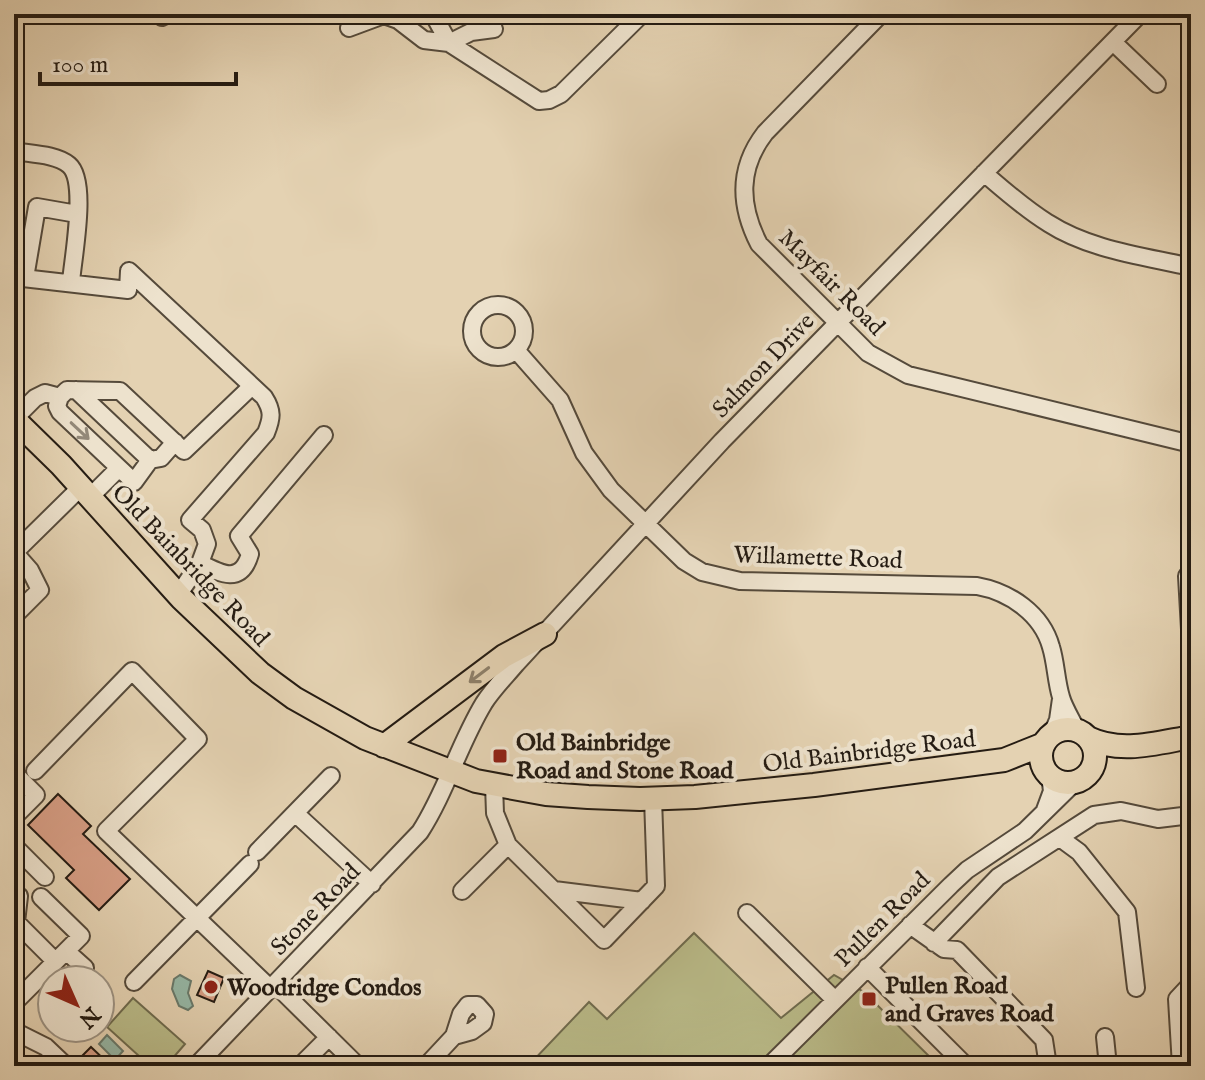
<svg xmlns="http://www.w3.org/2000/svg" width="1205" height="1080" font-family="'IM FELL English',serif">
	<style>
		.green { fill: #b9ba88; stroke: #6f6b4e; stroke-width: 2 }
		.water { fill: #96b8a7; stroke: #697a6c; stroke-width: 2 }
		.building { fill: #d79e85; stroke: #251c13; stroke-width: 2 }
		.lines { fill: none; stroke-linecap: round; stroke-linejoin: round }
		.minor-casing { stroke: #554a3b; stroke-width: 20 }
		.major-casing { stroke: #251c13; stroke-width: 26 }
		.minor { stroke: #ede2cd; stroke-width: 16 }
		.major { stroke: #e4d2b2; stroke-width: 22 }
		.oneway { stroke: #938979 }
		.oneway2 { stroke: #8e806a }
		.poi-dot { fill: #8f2418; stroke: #ede2cd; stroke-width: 3 }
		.labels { text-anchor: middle; stroke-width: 8; stroke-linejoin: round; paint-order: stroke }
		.street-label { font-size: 24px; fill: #251c13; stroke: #ede2cd }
		.poi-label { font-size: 24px; font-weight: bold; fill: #251c13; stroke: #ede2cd; text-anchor: start }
	</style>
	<rect width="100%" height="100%" fill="#e4d2b2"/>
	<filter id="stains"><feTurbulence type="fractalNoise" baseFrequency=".0025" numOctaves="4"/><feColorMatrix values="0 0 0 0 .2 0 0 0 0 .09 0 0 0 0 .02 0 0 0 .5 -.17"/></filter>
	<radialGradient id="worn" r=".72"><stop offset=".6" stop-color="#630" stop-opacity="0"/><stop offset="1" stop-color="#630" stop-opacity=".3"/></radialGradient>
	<path class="green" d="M694,933L781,1018L834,975L864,992L939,1066H528L589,1002L607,1019Z
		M133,998L185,1044L166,1066H150L107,1027Z"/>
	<path class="water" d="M180,975L191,981L188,993L193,1006L188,1010L179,1006L172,989L174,979Z
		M107,1035L123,1051L115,1060L99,1044Z"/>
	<path class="building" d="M58,794L91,826L83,834L130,879L99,910L66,878L74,870L28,825Z
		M208,971L224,978L214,1002L197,995Z
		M91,1047L111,1066H86L79,1059Z"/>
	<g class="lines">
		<defs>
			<path id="minor" d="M161,14L162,17
				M433,14L449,43L539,101L549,100L561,94L642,14
				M881,14L765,133C738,168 739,205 759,244L868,353L908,375L1191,444
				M349,28L384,15L398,20L424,40L449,43L471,32L494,29
				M1113,42L1157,84
				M14,151C30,154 56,154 69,165C88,181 73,257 71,282
				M984,173C1005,191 1025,209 1048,223C1090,250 1143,256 1191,267
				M129,271L264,397C273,411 272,418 266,433L190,520L202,530L207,544L200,563L178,595
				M14,277L128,290L129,271
				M25,278L37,207L77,214
				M472 331a26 26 0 1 1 52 0a26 26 0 1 1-52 0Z
				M516,350L560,400L584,453L611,490L684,561L702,572L740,581L977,586C1010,592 1042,614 1051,647C1056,663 1056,681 1061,697C1064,708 1072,720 1077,731
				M76,390L150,460
				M14,419L35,398L45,393L60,397
				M175,442L161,458L150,460L134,482L60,412L57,406L60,397L67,390L120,391L184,451L252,386
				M90,497L119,468
				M14,553L81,487
				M200,563C221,574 241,585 250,554L239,536L324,435
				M1187,576L1191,647
				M14,616L40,590L30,570L15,553
				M1052,734L1058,720L1061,699
				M35,771L132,671L198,739L106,831L271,989
				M14,773L36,795L14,817
				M494,785L495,813L508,845L604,940L656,886L653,798
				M1045,810L1052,791L1050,776
				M295,813L372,884
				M1060,838L1079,852L1127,912L1136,988
				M14,846L45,877
				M257,852L331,776
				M554,890L642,901
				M462,891L508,845
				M14,892L19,896L16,922L55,961
				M747,913L835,1000
				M910,925L944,949L957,950L1044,1040L1048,1066
				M934,943L998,877L1094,815L1121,811L1158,819L1191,815
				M66,951L85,968
				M867,967L966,1066
				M134,982L250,864
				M275,984L358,1066
				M14,1003L81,936L41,897
				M14,1031L46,1047L66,1066
				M1105,1037L1108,1066
				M196,1066L420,832C446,792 459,744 484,703C493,689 506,676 516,664L722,441L1140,14
				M300,1066L329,1037
				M426,1066L454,1036L461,1014L468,1005H477L485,1014L483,1023L472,1031L454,1036
				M769,1066L951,885L967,870L1025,831L1076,781
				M1181,1066L1177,999L1191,984"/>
			<path id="major" d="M14,419L61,465L181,598L260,673L294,698L365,738L476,781L546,794L588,797L640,799L695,797L814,785L1004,760L1044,744
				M1041 756a27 27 0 1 1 54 0a27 27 0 1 1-54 0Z
				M1088,738C1121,754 1156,743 1191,737
				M384,746L504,656L545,634"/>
		</defs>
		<use href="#minor" class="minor-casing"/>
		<use href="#major" class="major-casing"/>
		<use href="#minor" class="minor"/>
		<use href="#major" class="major"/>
	</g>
	<defs><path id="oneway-shaft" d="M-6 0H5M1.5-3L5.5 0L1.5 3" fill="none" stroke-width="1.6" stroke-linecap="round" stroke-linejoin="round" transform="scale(2)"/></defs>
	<use class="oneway" href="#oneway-shaft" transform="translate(80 431) rotate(43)"/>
	<use class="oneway2" href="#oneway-shaft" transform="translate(479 675) rotate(143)"/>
	<g class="poi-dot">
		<rect x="492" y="748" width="16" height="16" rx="4"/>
		<circle cx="211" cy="987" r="8"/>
		<rect x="861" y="991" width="16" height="16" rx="4"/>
	</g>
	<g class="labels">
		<g class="street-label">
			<text transform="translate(832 282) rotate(45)" y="8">Mayfair Road</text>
			<text transform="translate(763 365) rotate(-46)" y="8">Salmon Drive</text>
			<text transform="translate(818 557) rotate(2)" y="8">Willamette Road</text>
			<text transform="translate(191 565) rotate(46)" y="8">Old Bainbridge Road</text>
			<text transform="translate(869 751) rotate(-7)" y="8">Old Bainbridge Road</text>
			<text transform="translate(315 909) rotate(-46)" y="8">Stone Road</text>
			<text transform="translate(882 919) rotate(-45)" y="8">Pullen Road</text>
		</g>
		<g class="poi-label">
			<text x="516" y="750">Old Bainbridge<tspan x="516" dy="28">Road and Stone Road</tspan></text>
			<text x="885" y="993">Pullen Road<tspan x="885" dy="28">and Graves Road</tspan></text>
			<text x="227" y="995">Woodridge Condos</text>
		</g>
	</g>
	<rect width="1205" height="1080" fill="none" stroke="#e4d2b2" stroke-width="48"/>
	<rect x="16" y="16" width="1173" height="1048" fill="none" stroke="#251c13" stroke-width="4"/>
	<rect x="24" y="24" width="1157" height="1032" fill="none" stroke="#251c13" stroke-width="2"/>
	<g transform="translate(76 1004) rotate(135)"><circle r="38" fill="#ede2cd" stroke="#9d9383" stroke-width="2"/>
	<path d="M0-6L14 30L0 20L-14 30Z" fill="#8f2418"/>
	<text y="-12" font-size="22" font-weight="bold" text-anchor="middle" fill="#251c13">N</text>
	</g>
	<path d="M40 72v12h196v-12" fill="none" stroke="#251c13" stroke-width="4"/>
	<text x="52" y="72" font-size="24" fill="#251c13" stroke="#ede2cd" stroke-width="6" paint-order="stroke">100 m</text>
	<rect width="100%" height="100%" filter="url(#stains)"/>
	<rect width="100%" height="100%" fill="url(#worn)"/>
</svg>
